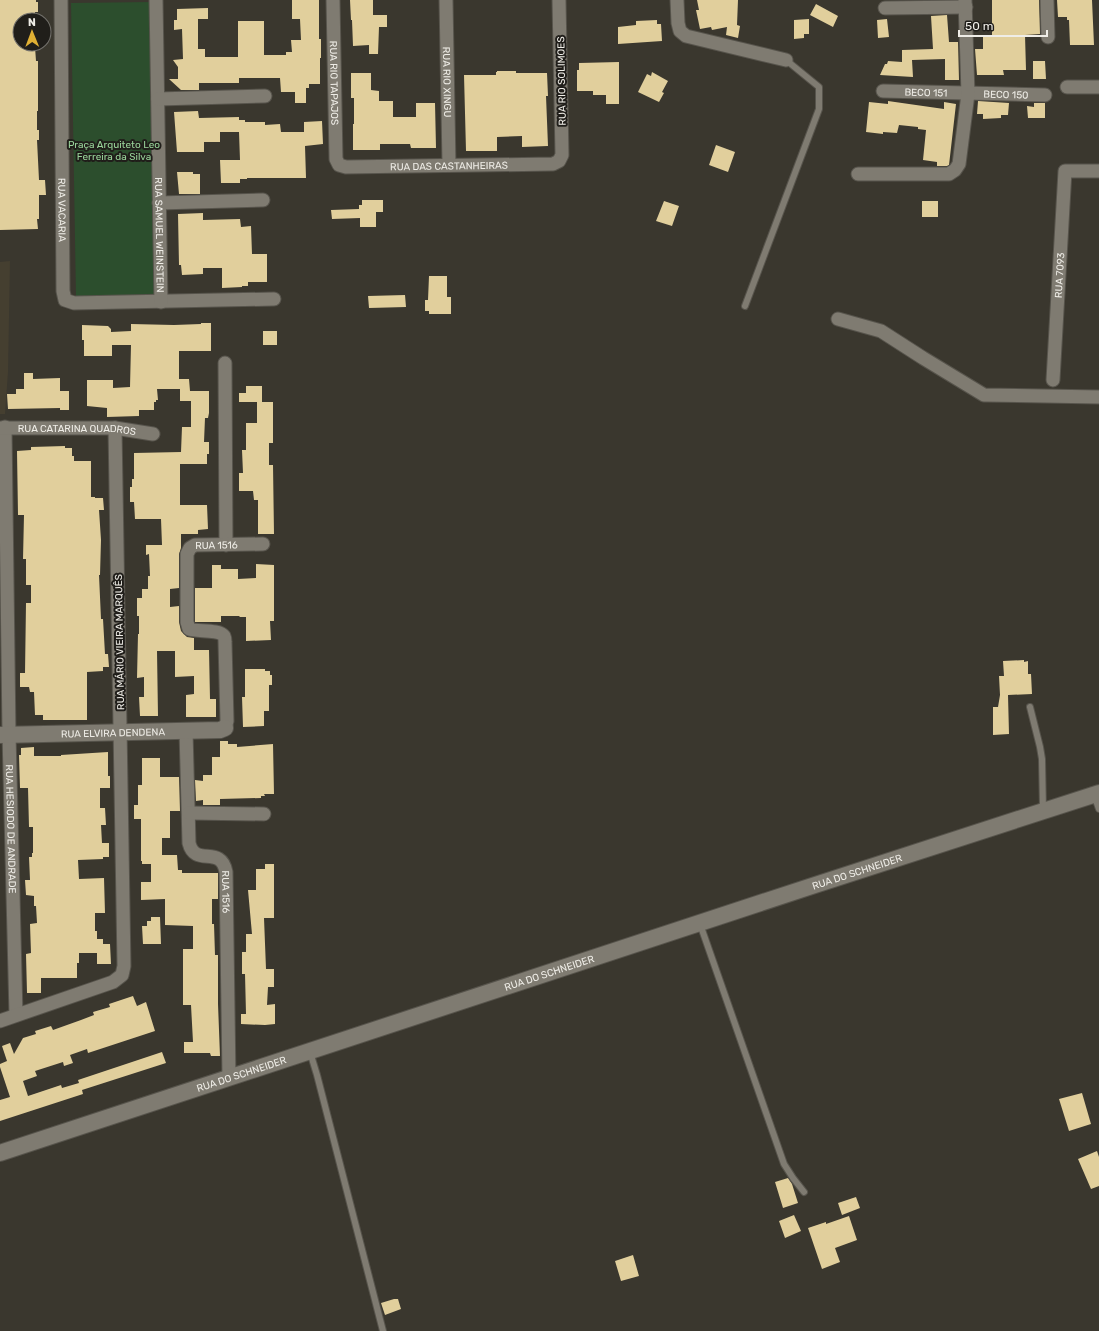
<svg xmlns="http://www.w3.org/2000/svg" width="1099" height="1331" font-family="Rubik,sans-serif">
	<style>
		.built { fill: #453f30 }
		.green { fill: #2c4e2d }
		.building { fill: #e1cf9c }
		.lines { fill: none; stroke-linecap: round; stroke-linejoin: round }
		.service-casing { stroke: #57544c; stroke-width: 8 }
		.minor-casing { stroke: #57544c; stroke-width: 15 }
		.tertiary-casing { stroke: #57544c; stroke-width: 18 }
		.service { stroke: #7f7b71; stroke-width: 6 }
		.minor { stroke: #7f7b71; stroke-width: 13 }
		.tertiary { stroke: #7f7b71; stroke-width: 16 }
		.labels { text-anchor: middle; stroke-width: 4; stroke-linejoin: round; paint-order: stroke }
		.street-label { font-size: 10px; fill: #efede7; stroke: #201e1a }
		.park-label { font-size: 10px; fill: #99d49a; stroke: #201e1a }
	</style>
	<rect width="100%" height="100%" fill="#3a372e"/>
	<path class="built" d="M10,261L8,372L5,414H0V262Z"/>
	<path class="green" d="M152,2L157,296L76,297L71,3Z"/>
	<path class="building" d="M0,0H36V2H38V12H35V20H20V44H32L33,47H35L36,61H38V111H37V130H39V140H37L39,180H45L46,195H39V219H37L38,229L0,230Z
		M292,0H319V39H321V58H320V84H309V88H306V103H295V92H281L280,78H239V83H199V90H181L169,79H178V67L173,60L183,59L182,29L174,30V20H177V9L208,8V19H198V49H205V57H238V21H264V55H286V52H292L291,40H301L300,19H292Z
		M350,0H373V15H387V27H379L378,54H369V45L353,46L352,20H351Z
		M697,0H738L737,25L740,26L738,38L726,35L727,27L712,30L711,27L700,29L696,10H699Z
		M992,0H1039L1040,34L1025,35L1026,70H1003L1004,75H977L975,49H983V35L992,36Z
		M1057,0H1092L1094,45H1070L1069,20H1067V17H1058Z
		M816,4L838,16L833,27L810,15Z
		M947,15L949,42H958L959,80H945V59L912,60L913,77L880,75L885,64H887L888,61L902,62V50L933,49L931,16Z
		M809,19V34H804V38L794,39V20Z
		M887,19L889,37L878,38L877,20Z
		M657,20V24H661L662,41L618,44V27L636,25V21Z
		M1033,61H1045L1046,79H1033Z
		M619,62V104H606V95H593V91H577V70H579V63Z
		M497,71H516V73H547L548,96H546L548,146L522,147V136L497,137V151H466L464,75H496V72H497Z
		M652,72L668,81L662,92L664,93L659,102L638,92L647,74L651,76Z
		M351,73H371V90L379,91V101H393V117H416V103H435L436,148H411L410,144H380V150H353V124H354V98H351Z
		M888,101L944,109V102L956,104L949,165L947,166H937V162L923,160L926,130L918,129V127L899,125L897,133L883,132V134L866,132L869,102L888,104Z
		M978,101L1009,103L1008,115H1001V118L983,119V114H977Z
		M1034,103H1045V118H1028L1027,106L1034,107Z
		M198,111L199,118L239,117V120H245V122H265V125L280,124L281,132H304V122L322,121L323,144L305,146L306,178H247V179H240V183H221L220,160H240L239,132H220V142H204V152H177L174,112Z
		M716,145L735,152L728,172L709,165Z
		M177,172H193V174H200V194H179Z
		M362,200H383V212H376V227H360V218L332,219L331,210L359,209V205H362Z
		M664,201L679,206L672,226L656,221Z
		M922,201H938V217H922Z
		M203,213V220L240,219L241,227L251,226L252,254H267V282H248V286H242V287L222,288V268H203V274L182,275L181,265H179L178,214Z
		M429,276H447V297H451V314H429V311H425V300H428Z
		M405,295L406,307L369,308L368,296Z
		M201,323H211V351H179V379H189L190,391H209V413L208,418H205L204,442H209V454H207V464H180V505H207L208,529L198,530V534H181V548L179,554V588L170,589V607L179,606V622L181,631L187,637L194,638V650H209L210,699H216V717H186V695L194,694V676L175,677V651H157L158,716H140L139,697H144V677L137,678L138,634H139V616H137V598H142V589H148V576H150L149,554L146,555V545H162L161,519H135L134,502H130V487H132V479H134V453L181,452L182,427H191V401H180V389H157L158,400H156V402H154V410H139V416L107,417V408L87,406V380H113V388L130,387L131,345H112V356H84V340H82V325L108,326L111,329V332L131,331V324L174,325L201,324Z
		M263,331H277V345H263Z
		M24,373H33V379L60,378V391H69V410H60V408L8,409L7,394H16V389H24Z
		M246,386H262V402H239V393H246Z
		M257,402H273V443H269V465H273L274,534H258V500H254L253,491H239V473H243L242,450H246V423H257Z
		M65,446V448H72V456H74V461H91V497H95V498H103L104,510H99L101,540L100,575H99L101,619H103L105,654H108L109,667H103V671L87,672V720H43V715H35L34,692H30L29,687H20V673H25L26,603H31V585H26V559H23L24,515H18L17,451L31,450V447Z
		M256,564L274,565V621H270L271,640L246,641V617H240L239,616H221V622H195V588H212V565H221V569H238V579L256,578Z
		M1024,660V662L1028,661V674H1031L1032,694L1008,695L1009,734L993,735V707H998L1000,695L999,676H1004L1003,661Z
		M245,669H265V671H270V675H272V685H269V711H264V726L243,727L242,697H245Z
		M220,741H228V744H237V747L273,744L274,794H264L265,796H261V798L220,799V805H203V800L196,801L195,780L203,781V775H212V757H220Z
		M34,747V756H61V755L108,752V776H110V788H100V808H105L106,825H101L102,843H109V857H103V859L78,860L79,879L104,878L105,913H95V931H97V939H103V944H110L111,964H97V953H79V963H77V978H41V993H27L26,954L31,953L30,924L37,923L36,906H34V896L26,895L25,880H30L29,857H32V853H33V827H29L28,788H20L19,755H21V748Z
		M142,758H160V777H179L180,811H170V838H162V855H177L178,870H182V873H218V899H212V924H214L215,955H218V1004L220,1056H211L210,1053H184V1042H193L191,1005H183V949H193V926L165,925V899L141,900V882H151V864H142V861H141V819H134V805H138V785H142Z
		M265,864H274V918H264L266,969H274V987H268L267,1005L275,1004V1024L265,1025L241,1024V1014H246L245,974H242V952H246V934H252L248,890H256V869H265Z
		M151,917H160L161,944H143L142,926H147V921H151Z
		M133,996L137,1006L146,1002L155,1031L88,1053L87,1049L70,1055L73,1063L64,1066L63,1062L35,1071L37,1076L23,1081L28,1096L61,1085L62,1088L79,1083L78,1080L162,1052L166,1063L82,1090L83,1094L0,1121V1100L10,1097L0,1067V1064L7,1061L2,1046L10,1043L14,1054L23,1038L36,1034L35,1031L51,1026L53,1030L81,1020L94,1015L93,1012L110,1007L109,1004Z
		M1082,1093L1091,1124L1069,1131L1059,1099Z
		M1097,1151L1099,1157V1186L1091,1189L1078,1159Z
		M788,1178L792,1184L798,1203L783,1208L775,1182Z
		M856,1197L860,1208L842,1215L838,1203Z
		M794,1215L801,1231L785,1238L779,1221Z
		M849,1216L857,1240L835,1248L840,1262L822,1269L808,1228L826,1222V1224Z
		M633,1255L639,1276L621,1281L615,1261Z
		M394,1299H398L401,1309L385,1315L381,1303Z"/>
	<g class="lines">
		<defs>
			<path id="service" d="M745,306L819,109V87L786,60
				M1030,707L1040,747L1042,759L1043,810
				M1094,795L1099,809
				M700,924L784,1164L793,1178L804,1192
				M310,1052L317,1075L383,1331"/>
			<g id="minor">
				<path id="s1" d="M61,0L63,291L65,300L74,303L274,299"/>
				<path id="s2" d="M156,0L161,302"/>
				<path id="s3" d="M333,0L336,159L339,165L346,167L553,164L559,161L562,155L559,0"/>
				<path id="s4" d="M446,0L449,165"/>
				<path d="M677,0L678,23L680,31L686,36L786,60"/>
				<path d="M1047,0L1048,37"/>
				<path d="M885,8L966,7"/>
				<path d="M1067,87H1099"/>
				<path id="s5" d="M883,91L1045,95"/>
				<path d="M158,99L265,96"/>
				<path d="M858,174H949L955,170L959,164L968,94L965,0"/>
				<path d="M159,203L263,200"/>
				<path d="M838,319L881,331L923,358L984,395L1099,397"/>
				<path d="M225,363L226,545"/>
				<path id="s6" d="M1053,380L1065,171H1099"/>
				<path id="s7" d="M5,427L9,734L16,1015"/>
				<path id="s8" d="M0,428H115L153,434"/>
				<path id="s9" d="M225,728L227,721L225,642C225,640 225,638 224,636C219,629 197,632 189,629L187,622V554L190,548L195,545L263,544"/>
				<path id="s10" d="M186,731L189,843C195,868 221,844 226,872L229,1078"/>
				<path d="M189,813L264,814"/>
				<path d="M0,1021L113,982L122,975L124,966L115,428"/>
			</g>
			<g id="tertiary">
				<path id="s11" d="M0,735L220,730L225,728"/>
				<path id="s12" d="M0,1153L812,886L1099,793"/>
			</g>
		</defs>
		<use href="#service" class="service-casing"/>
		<use href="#minor" class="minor-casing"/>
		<use href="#tertiary" class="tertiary-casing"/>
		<use href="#service" class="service"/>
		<use href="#minor" class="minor"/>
		<use href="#tertiary" class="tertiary"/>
	</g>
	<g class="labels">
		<g class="street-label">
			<text transform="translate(561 81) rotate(-91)" y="4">RUA RIO SOLIMOES</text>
			<text dy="4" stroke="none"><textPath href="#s4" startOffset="82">RUA RIO XINGU</textPath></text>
			<text dy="4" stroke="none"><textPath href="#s3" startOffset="83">RUA RIO TAPAJOS</textPath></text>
			<text dy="4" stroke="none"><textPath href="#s5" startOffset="43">BECO 151</textPath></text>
			<text dy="4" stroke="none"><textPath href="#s5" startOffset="123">BECO 150</textPath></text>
			<text dy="4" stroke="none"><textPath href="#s3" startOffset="276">RUA DAS CASTANHEIRAS</textPath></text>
			<text dy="4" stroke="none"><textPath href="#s1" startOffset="210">RUA VACARIA</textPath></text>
			<text dy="4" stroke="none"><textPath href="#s2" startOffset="235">RUA SAMUEL WEINSTEIN</textPath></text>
			<text dy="4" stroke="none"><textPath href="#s6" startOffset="105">RUA 7093</textPath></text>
			<text dy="4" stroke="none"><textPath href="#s8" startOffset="77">RUA CATARINA QUADROS</textPath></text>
			<text dy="4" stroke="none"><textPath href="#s9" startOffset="238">RUA 1516</textPath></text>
			<text transform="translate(119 642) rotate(-91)" y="4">RUA MÁRIO VIEIRA MARQUÊS</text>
			<text dy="4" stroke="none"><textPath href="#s11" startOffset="113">RUA ELVIRA DENDENA</textPath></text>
			<text dy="4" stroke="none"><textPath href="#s7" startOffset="402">RUA HESIODO DE ANDRADE</textPath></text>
			<text dy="4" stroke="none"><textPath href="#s12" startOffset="902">RUA DO SCHNEIDER</textPath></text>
			<text dy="4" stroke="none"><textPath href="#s10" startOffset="184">RUA 1516</textPath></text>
			<text dy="4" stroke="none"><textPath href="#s12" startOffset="578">RUA DO SCHNEIDER</textPath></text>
			<text dy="4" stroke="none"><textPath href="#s12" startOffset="254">RUA DO SCHNEIDER</textPath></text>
		</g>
		<g class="park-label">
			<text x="114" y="148">Praça Arquiteto Leo<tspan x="114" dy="12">Ferreira da Silva</tspan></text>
		</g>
	</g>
	<g transform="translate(32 32) rotate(359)"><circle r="19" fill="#201e1a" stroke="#73716c"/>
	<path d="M0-3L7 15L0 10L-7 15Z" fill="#e0b034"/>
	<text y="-6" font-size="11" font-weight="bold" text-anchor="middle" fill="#efede7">N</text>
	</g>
	<path d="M959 30v6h88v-6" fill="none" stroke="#efede7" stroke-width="2"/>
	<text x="965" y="30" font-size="12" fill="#efede7" stroke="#201e1a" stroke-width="3" paint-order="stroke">50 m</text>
</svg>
